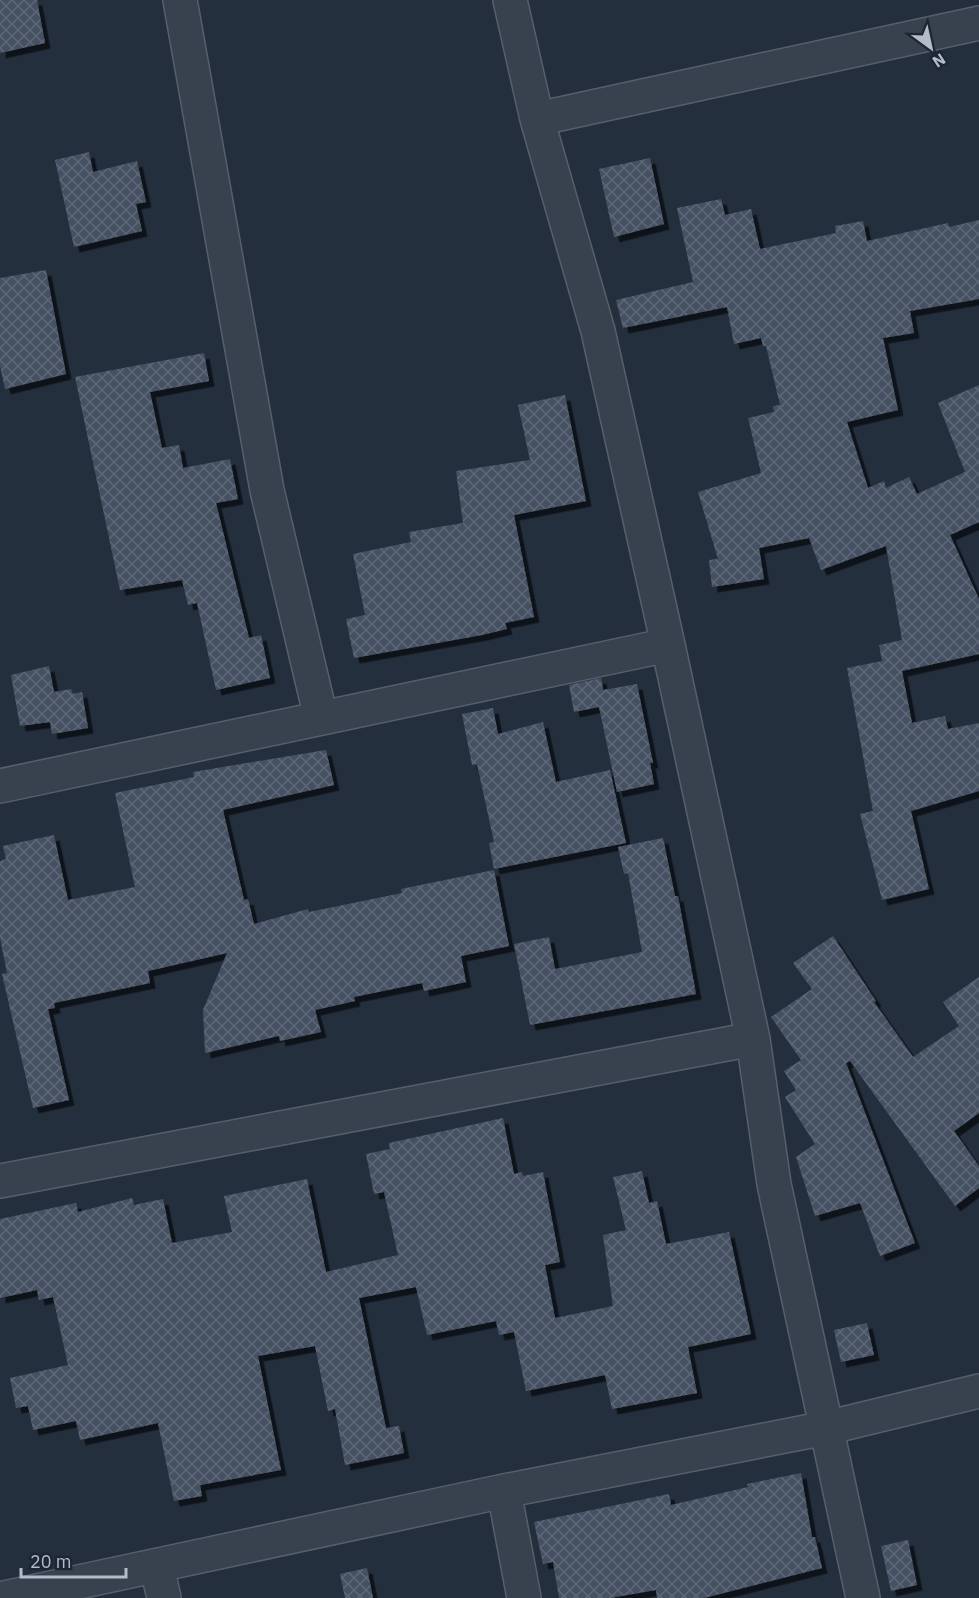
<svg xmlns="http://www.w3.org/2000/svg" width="979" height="1598" font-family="'IBM Plex Sans',sans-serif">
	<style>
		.building { fill: url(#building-cross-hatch); filter: url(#shadow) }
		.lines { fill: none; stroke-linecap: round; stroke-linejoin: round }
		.street-casing { stroke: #565f6c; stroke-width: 36 }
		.street { stroke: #38414e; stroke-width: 33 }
	</style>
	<defs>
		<pattern id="building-cross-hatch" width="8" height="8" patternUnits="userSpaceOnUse" patternTransform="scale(1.5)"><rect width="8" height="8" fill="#455162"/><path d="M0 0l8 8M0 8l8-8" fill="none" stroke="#5d6877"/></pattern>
		<filter id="shadow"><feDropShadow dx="5.5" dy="5.5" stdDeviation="0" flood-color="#0009"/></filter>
	</defs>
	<rect width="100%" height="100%" fill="#242f3e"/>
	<path class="building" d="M0,0H37L45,43L0,53Z
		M89,152L93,172L137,161L146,202L136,204L142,231L74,247L55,160Z
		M650,158L664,224L614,237L599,169Z
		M721,199L725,215L751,209L760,249L836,233L835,226L863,221L867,241L948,223L949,227L979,220V299L910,311L914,333L883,338L898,410L847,422L868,488L884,481L886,488L909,477L917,494L965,472L938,403L979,385V522L950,535L979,599V654L902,671L912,723L945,716L948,729L979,723V791L911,811L929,889L882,900L860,814L873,811L847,668L882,661L879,645L902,640L886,546L821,570L809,538L759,548L764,579L712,587L709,560L718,559L698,492L761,473L748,418L774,412L773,406L780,405L766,346H763L761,338L734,344L727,307L623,328L616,300L693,282L677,208Z
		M46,270L66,374L5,389L0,366V278Z
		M204,353L209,381L150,392L162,448L179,445L183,468L230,459L238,499L216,503L249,638L261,635L270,678L216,690L197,603L188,605L182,580L120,590L75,377Z
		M565,395L586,501L514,515L534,617L505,623L507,629L482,635L354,658L346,619L365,615L353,554L411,542L409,532L463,523L456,471L530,460L518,405Z
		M49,666L54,692L71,689L73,694L82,692L88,728L52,734L50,722L20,726L11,675Z
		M601,678L603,690L637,684L653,763H650L654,784L617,792L599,707L574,712L569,685Z
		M493,708L498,734L543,722L556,782L610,770L626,843L494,869L489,843L494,842L477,764L472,765L462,714Z
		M326,750L334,785L223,810L244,900L248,899L254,924L308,909L309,912L402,893L401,889L494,870L509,946L461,956L466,982L424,991L422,983L354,997L355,1001L315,1010L321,1032L280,1041L279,1036L205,1053L203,1010L227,953L148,971L150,983L54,1003L55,1008L48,1009L69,1100L33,1108L2,974L7,973L0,938V861L6,859L3,846L54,835L68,900L135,887L115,793L194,777L193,772Z
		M663,838L675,896H678L696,994L530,1025L514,944L549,937L555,969L642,952L628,873L624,874L618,847Z
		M833,936L876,1001L874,1002L913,1057L959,1026L943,1002L979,977V1113L954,1131L979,1166V1188L955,1206L850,1061L846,1063L915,1243L880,1256L860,1203L815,1216L796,1157L815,1144L785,1097L796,1090L784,1071L801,1060L771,1017L812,989L793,963Z
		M503,1118L514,1174L522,1172L523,1176L543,1172L560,1262L545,1265L555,1318L613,1306L603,1235L626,1230L613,1177L642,1171L649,1203L657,1201L666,1244L729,1232L751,1334L688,1347L697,1393L612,1409L605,1375L526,1391L514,1332L499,1335L496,1321L427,1335L416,1287L359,1298L386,1428L399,1426L404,1453L345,1465L335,1409L328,1411L315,1346L258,1356L281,1470L200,1485L202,1496L174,1501L158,1423L80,1440L76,1421L33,1430L28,1406L16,1408L10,1378L68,1365L53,1297L39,1300L37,1290L0,1298V1219L76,1203L78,1212L132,1198L134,1205L163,1199L172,1243L232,1232L224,1196L307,1179L326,1272L398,1255L384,1192L374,1194L366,1154L390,1149L389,1143Z
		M867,1323L874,1355L841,1362L834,1330Z
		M801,1473L812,1537H815L822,1568L704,1598H657L656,1590L610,1598H559L553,1562L543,1564L534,1522L669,1494L671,1505L748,1487L747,1484Z
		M908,1540L917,1585L891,1591L881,1546Z
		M367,1568L373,1598H345L340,1574Z"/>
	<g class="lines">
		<defs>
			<path id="street" d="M180,0L267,490L321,718
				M510,0L537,119L598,331L668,645L753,1039L774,1184L863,1598
				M537,119L979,23
				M0,786L668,645
				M0,1181L753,1039
				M504,1491L524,1598
				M157,1567L164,1598
				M4,1598L504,1491L826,1428L979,1391"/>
		</defs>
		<use href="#street" class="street-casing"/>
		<use href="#street" class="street"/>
	</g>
	<g transform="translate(931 48) rotate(147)" stroke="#1d2633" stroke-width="4.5" paint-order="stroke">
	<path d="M0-4.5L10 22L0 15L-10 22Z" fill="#b4bcc9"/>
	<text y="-9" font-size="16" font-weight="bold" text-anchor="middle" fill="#b4bcc9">N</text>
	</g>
	<path d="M21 1568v9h105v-9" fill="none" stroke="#b4bcc9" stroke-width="3"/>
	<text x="30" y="1568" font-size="18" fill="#b4bcc9" stroke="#1d2633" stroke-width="4.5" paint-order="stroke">20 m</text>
</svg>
